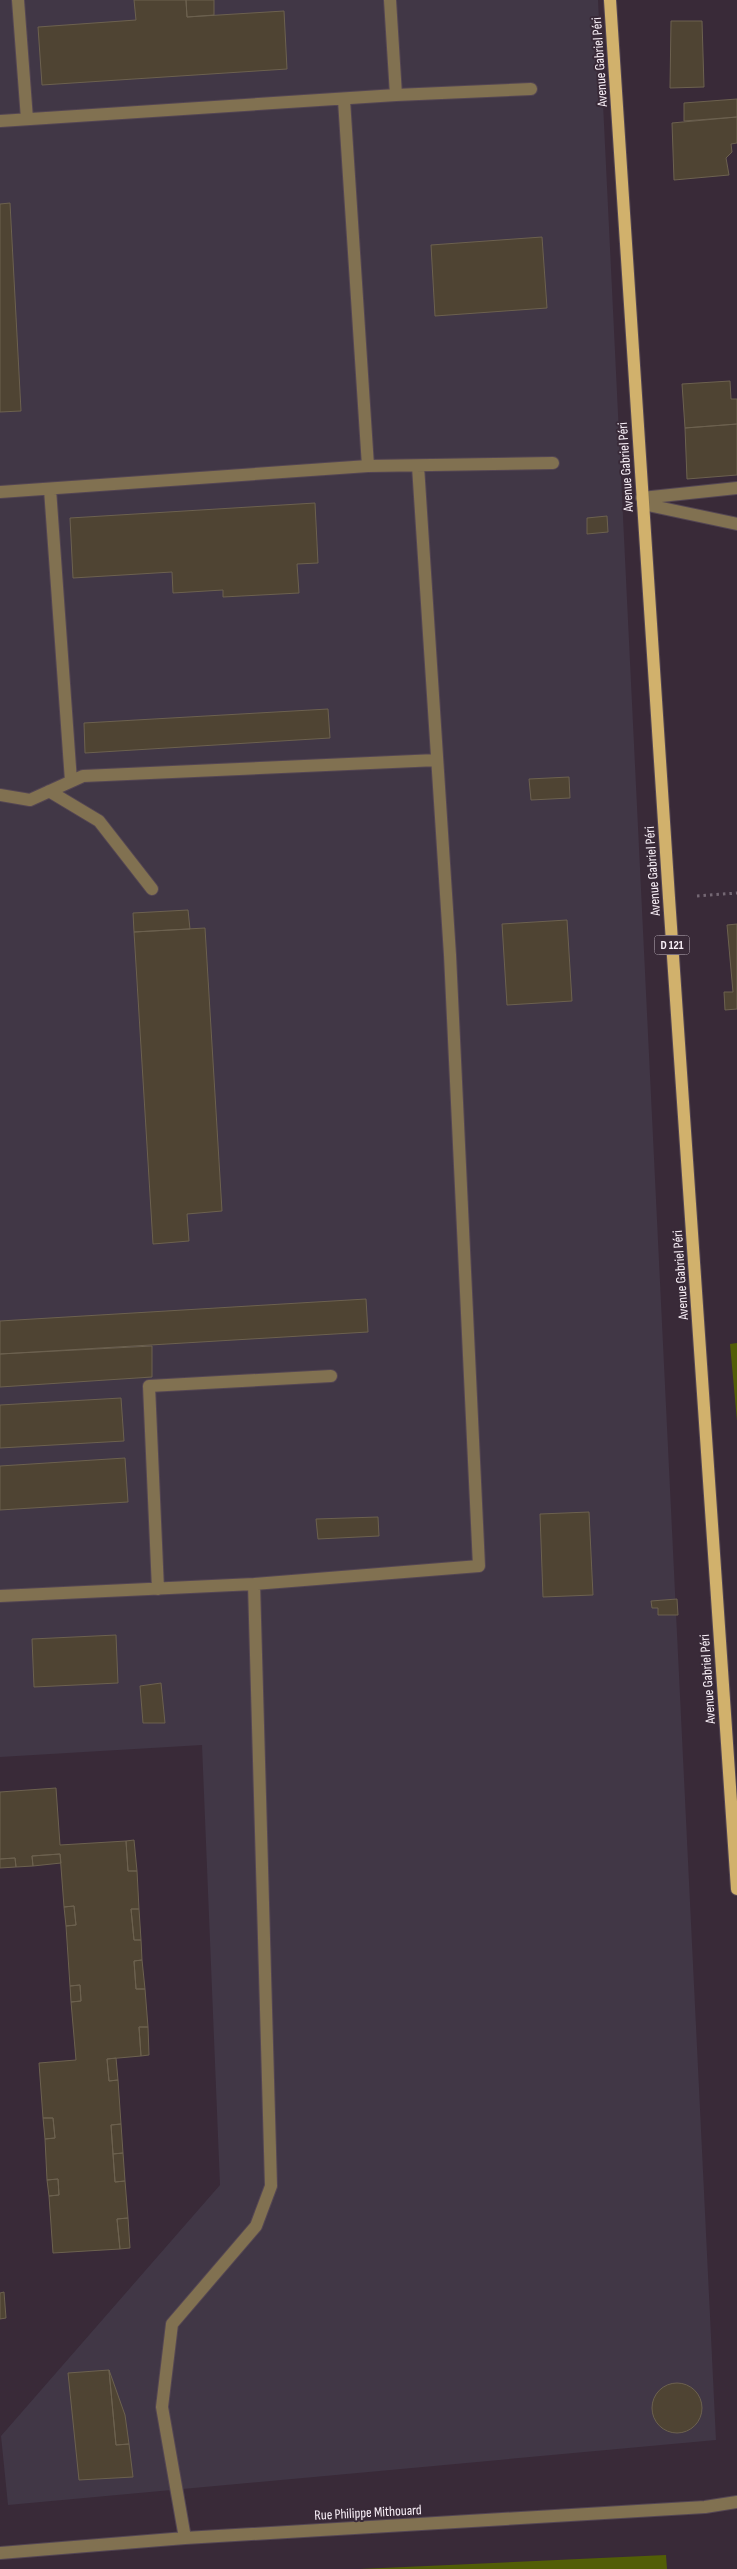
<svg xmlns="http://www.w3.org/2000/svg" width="737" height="2569" font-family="'Sofia Sans Condensed',sans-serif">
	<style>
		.medical { fill: #413746 }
		.green { fill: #525e07 }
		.building { fill: #4f4433; stroke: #6c614f }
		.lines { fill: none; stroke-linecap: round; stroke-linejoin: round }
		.minor-casing { stroke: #544653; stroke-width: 14 }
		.major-casing { stroke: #544653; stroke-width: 14 }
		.path { stroke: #746773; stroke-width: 3; stroke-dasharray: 2.5 4; stroke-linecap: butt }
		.minor { stroke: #817151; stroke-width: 12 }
		.major { stroke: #d1b16c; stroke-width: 12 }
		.labels { text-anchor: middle; stroke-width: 4; stroke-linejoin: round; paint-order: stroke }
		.shield { fill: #392a38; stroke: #c0b5bf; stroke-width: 1 }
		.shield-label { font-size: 12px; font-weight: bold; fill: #faf1f9 }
		.street-label { font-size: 14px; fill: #faf1f9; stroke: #392a38 }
	</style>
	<rect width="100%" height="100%" fill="#392a38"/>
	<path class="medical" d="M0,0H598L716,2440L8,2505L1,2436L220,2185L202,1745L0,1757Z"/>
	<path class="green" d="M737,1343V1421L730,1344Z
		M666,2555L667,2569H360Z"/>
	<path class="building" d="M134,0H186L187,17L284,11L287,69L42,85L38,27L136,20Z
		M186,0H214V15L187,17Z
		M671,21H702L704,87L670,88Z
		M737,99V117L684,121V103Z
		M737,117V143L731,144L732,152L726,158L729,175L674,180L672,123Z
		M10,203L21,411L0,412V204Z
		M542,237L547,308L435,316L431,245Z
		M730,381L731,399H737V424L685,428L682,384Z
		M737,424V475L687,479L685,428Z
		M315,503L318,563L297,564L299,593L223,597V590L173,593L172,572L73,578L70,518Z
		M607,516L608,532L587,534V518Z
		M328,709L330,738L85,753L84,723Z
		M569,777L570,798L531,800L529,779Z
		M188,910L190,929L134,932L133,913Z
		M567,920L572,1001L507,1005L502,924Z
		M737,924V1009L725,1010L724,992H733L727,925Z
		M205,928L222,1211L187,1214L189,1241L153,1244L134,932Z
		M366,1299L368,1332L0,1354V1321Z
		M152,1346V1377L0,1387V1354Z
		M121,1398L124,1441L0,1448V1405Z
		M125,1458L128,1502L0,1510V1466Z
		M589,1512L593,1595L543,1597L540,1514Z
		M378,1517L379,1536L318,1539L316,1519Z
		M677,1599L678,1615H658V1608H652L651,1601Z
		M116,1635L118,1683L34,1687L32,1639Z
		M161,1683L165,1723H143L140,1686Z
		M56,1788L60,1845L126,1841L128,1871H137L139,1909H131L134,1940H141L142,1960L134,1961L136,1989H145L148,2027H139L141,2056L107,2059L109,2081L118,2080L121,2124L111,2125L115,2182L125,2181L128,2218L117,2219L120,2249L53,2253L49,2196L59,2195L58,2179L47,2180L45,2139L55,2138L53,2118H43L39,2063L76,2060L71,2002L81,2001L80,1985L70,1986L66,1926L76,1925L74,1906L64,1907L60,1854L32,1856L33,1866L16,1867L15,1858L0,1859V1792Z
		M134,1840L137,1871H128L126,1841Z
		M60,1854L61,1863L33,1866L32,1856Z
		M15,1858L16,1867L0,1868V1859Z
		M74,1906L76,1925L66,1926L64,1907Z
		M131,1909H139L141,1940H134Z
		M142,1960L145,1989H136L134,1961Z
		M80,1985L81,2001L71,2002L70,1986Z
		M139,2027H148L149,2055L141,2056Z
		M116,2058L118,2080L109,2081L107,2059Z
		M43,2118H53L55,2138L45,2139Z
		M121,2124L123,2153L113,2154L111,2125Z
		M123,2153L125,2181L115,2182L113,2154Z
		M58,2179L59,2195L49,2196L47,2180Z
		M128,2218L130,2248L120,2249L117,2219Z
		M4,2292L6,2318L0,2319V2293Z
		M109,2370L125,2415L129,2444L116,2445Z
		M109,2370L116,2445L129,2444L133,2477L79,2480L68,2373Z
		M652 2408a25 25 0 1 1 50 0a25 25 0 1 1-50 0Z"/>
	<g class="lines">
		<defs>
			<path id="minor" d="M18,0L27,119
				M390,0L396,95
				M344,100L368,466
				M0,121L396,95L531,89
				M50,489L71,781
				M0,492L368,466L553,463
				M642,498L737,488
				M643,504L737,524
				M49,791L99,821L152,889
				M0,795L30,800L83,776L437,760
				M158,1589L149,1386L331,1376
				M0,1596L254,1584L479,1566L450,955L418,466
				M185,2538L162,2407L172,2324L256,2226L271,2186L254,1584
				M0,2553L185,2538L705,2507L737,2502"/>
			<path id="major" d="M610,0L669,898L737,1889"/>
		</defs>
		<use href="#minor" class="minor-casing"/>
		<use href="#major" class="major-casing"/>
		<path class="path" d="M697,896L737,893"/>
		<use href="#minor" class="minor"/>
		<use href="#major" class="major"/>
	</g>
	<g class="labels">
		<rect class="shield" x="654.5" y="935.5" width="35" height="19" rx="4"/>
		<g class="shield-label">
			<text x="672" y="949">D 121</text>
		</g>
		<g class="street-label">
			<text transform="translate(599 62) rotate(-94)" y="5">Avenue Gabriel Péri</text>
			<text transform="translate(625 467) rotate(-94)" y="5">Avenue Gabriel Péri</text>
			<text transform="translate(652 871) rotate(-94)" y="5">Avenue Gabriel Péri</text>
			<text transform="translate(680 1275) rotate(-94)" y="5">Avenue Gabriel Péri</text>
			<text transform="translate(707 1679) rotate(-94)" y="5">Avenue Gabriel Péri</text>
			<text transform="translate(368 2512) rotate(-3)" y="5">Rue Philippe Mithouard</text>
		</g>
	</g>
</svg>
